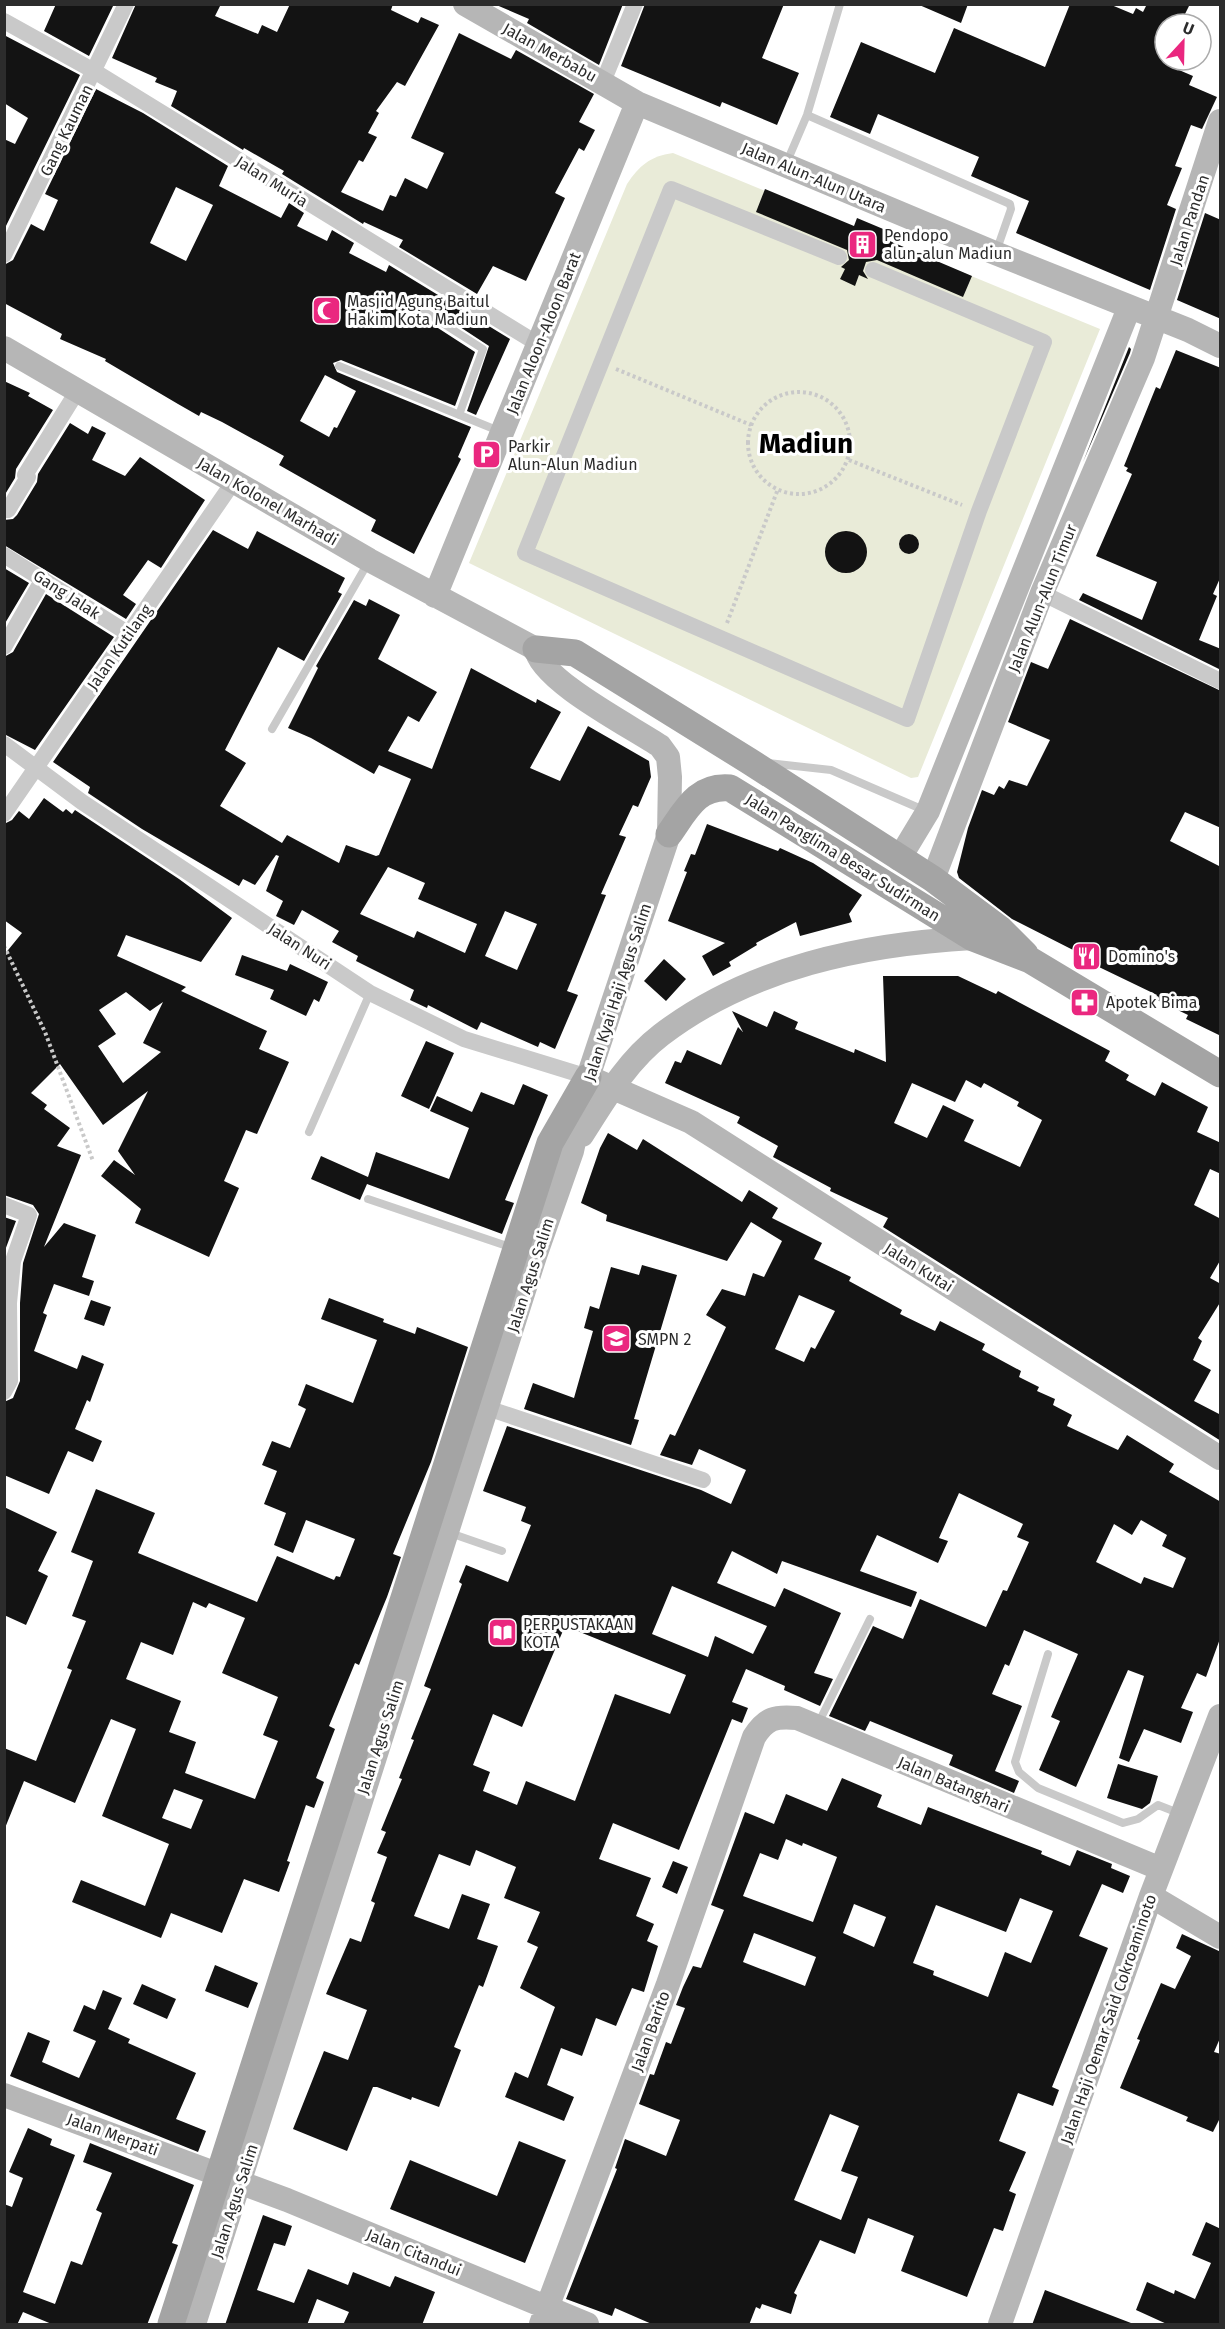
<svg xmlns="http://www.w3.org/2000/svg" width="1225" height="2329" font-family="'Fira Sans',sans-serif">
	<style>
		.green { fill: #e9ebd8 }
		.building { fill: #131313; fill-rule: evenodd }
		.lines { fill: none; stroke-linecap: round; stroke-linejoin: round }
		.path { stroke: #c9c9c9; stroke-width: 4; stroke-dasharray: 3 3; stroke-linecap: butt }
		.lane { stroke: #c9c9c9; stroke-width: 8 }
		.street { stroke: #c9c9c9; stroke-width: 16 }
		.secondary { stroke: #b6b6b6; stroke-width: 24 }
		.primary { stroke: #a4a4a4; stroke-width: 27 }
		.labels { text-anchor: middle; stroke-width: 6; stroke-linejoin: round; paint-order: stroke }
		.street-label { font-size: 16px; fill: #2c2c2c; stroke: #fff }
		.poi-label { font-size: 16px; fill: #2c2c2c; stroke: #fff; text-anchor: start }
		.town-label { font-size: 28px; font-weight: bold; fill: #000; stroke: #fff }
	</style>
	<rect width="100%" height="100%" fill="#fff"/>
	<path class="green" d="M673,153L1100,329L918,777L911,778L469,563L627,184C639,166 650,156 673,153Z"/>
	<path class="building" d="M56,4H114L89,56L44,31Z
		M136,4H221L215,16L258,34L262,25L277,32L290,4H393L391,10L418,23L421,17L439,25L405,86L397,82L376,111L379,113L368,133L377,137L363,162L359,160L341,192L383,211L390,195L396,197L405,178L427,189L444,153L411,138L459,33L511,59L516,50L594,94L579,122L595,130L584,151L579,148L555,193L565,198L526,281L493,266L477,294L399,247L403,240L364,222L363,224L282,174L284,171L244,148L243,150L171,106L177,91L155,82L157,78L112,58Z
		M494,4H623L599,65L527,23L529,19Z
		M645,4H784L762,58L799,73L777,125L722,102L720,107L621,66Z
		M917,4H968L961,23Z
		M1070,4H1109L1133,14L1136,8L1143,12L1147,4H1190L1180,24H1165V64L1193,76L1189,85L1217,97L1202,129L1191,125L1175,166L1182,168L1167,205L1176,209L1150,290L1016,233L1029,201L971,176L979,157L878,114L870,134L830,117L861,42L935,73L954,28L1045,67Z
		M4,35L80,75L4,230V139L15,144L28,118L4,103Z
		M96,89L143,113L228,166L219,186L281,218L289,203L304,213L297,226L327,241L332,230L354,243L349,253L386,272L389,265L510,339L476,415L467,411L489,346L428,306L420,308L421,317L475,352L455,406L341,360L333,363L337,372L471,427L458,457L461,459L414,554L371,531L376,520L279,465L284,456L222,422L201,412L199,416L178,404L105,361L106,359L60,339L62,334L4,303V265L13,260L31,224L44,231L58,200L45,194ZM176,187L213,205L186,261L150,243ZM325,375L356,391L337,428L334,427L329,437L300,421Z
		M765,189L854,226L857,218L888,231L885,239L972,276L963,297L877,260L866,262L863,271L868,279L859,275L855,286L840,279L845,269L841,267L849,260L847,250L756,212Z
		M1205,213L1221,220V319L1177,300Z
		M1129,347L1131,349L1130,353L1083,462Z
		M1176,350L1221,368V576L1213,594L1217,596L1199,640L1221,649V670L1079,600L1083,593L1142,620L1157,582L1096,556L1132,474L1126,471L1128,468L1124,466L1156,387L1160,389Z
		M4,381L30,393L28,396L53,410L16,469L15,478L4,496Z
		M70,423L88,434L92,426L106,433L92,460L125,476L140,457L205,500L161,568L148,560L123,595L136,604L126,619L4,545V520L13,519L17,515L37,482L38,474Z
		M213,530L248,549L257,531L345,578L338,592L342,594L304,661L278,647L225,750L246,763L220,806L282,843L287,835L339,863L346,845L376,856L379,855L411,779L379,765L374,774L311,738L288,728L318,668L316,666L354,600L366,606L369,599L400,615L378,659L437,692L419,722L408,716L388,751L432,769L471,668L536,703L537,699L561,712L530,768L560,781L588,726L649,761L651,777L638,807L633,805L619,835L626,837L601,894L606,895L567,991L578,995L555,1049L540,1042L538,1047L481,1022L477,1030L428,1005L427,1008L410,1000L414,990L356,961L358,956L332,942L339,931L302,910L294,925L276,916L283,901L266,891L279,856L276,855L255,885L243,879L239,886L142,829L88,793L90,787L53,762ZM388,867L425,883L418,899L477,924L465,953L417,931L414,938L360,914ZM505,911L537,924L517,970L485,956Z
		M825 552a21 21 0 1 1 42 0a21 21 0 1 1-42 0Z
		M899 544a10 10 0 1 1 20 0a10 10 0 1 1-20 0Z
		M4,568L29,583L4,625Z
		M46,594L114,637L35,750L4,734V657L13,652Z
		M1070,619L1221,691V828L1185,812L1170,841L1221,867V1036L1186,1019L1188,1015L1155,999L1157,995L1101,968L1076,954L1077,952L1012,919L959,878L957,872L968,828L982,790L994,795L999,786L1004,789L1009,780L1027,786L1050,740L1008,722L1031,662L1048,669Z
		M44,798L63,812L66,809L72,814L75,810L179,879L232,918L201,962L126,935L117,956L186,987L181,991L267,1031L259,1049L289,1062L257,1134L246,1130L224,1181L239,1188L209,1257L135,1223L141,1209L101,1176L114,1160L135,1175L118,1151L148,1091L103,1125L60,1064L31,1093L47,1105L44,1109L70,1128L57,1146L81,1155L44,1247L64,1223L96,1235L82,1277L94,1281L89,1296L54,1284L43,1313L47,1315L34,1351L77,1369L82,1355L104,1364L90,1402L87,1400L75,1429L102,1441L93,1462L68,1451L49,1494L4,1475V1402L13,1398L20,1381V1303L23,1263L39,1214L33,1205L4,1195V955L22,933L4,920V824L12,820L19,811L29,819ZM126,992L150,1011L163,1002L143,1043L161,1052L123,1083L98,1046L116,1034L99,1010Z
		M707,824L778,851L780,848L813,863L862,895L849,914L852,922L800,936L796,922L756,943L757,945L729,962L731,966L713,976L702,956L725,943L668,921L687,872L684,871L691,854L695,855Z
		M242,955L287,971L290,964L328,982L319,1002L314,999L306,1016L270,999L274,990L235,975Z
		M664,959L686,979L666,1001L644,981Z
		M883,976H958L996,994L998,991L1110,1051L1105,1061L1129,1075L1126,1080L1155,1096L1162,1082L1208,1107L1197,1132L1221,1143V1174L1210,1169L1194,1205L1221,1219V1259L1210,1278L1221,1284V1301L1198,1338L1202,1341L1193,1360L1211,1370L1194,1401L1221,1415V1441L883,1227L888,1218L830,1191L831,1188L773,1157L778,1146L737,1123L740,1117L665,1083L675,1061L681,1063L687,1050L721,1065L738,1027L743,1032L732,1011L767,1027L774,1011L798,1022L795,1029L854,1053L855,1049L886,1062ZM966,1080L981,1088L984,1083L1019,1102L1017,1106L1042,1120L1020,1167L964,1141L974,1120L943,1105L927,1138L894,1123L912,1083L955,1102Z
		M426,1041L454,1053L429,1109L401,1096Z
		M523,1084L548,1095L505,1200L514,1203L502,1234L367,1184L360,1200L311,1179L321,1156L368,1177L376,1152L449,1179L469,1128L430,1111L437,1096L472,1112L481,1092L514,1105Z
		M608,1133L637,1150L643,1139L742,1202L749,1190L778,1208L772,1218L822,1243L814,1259L851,1277L849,1281L902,1310L900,1314L935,1331L940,1321L985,1344L982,1350L1021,1371L1019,1377L1039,1387L1037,1391L1055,1399L1053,1405L1072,1415L1067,1426L1118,1450L1127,1435L1174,1464L1169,1472L1221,1502V1636L1206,1677L1197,1673L1181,1708L1193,1712L1181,1743L1144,1729L1129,1762L1119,1758L1144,1676L1128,1670L1076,1787L1039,1770L1060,1721L1051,1717L1078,1654L1024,1630L1009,1666L1005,1664L992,1694L1022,1706L995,1771L1019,1781L1014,1793L949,1765L953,1755L870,1721L865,1731L829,1716L873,1626L903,1639L920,1599L986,1627L1003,1590L1007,1591L1029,1542L1017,1537L1023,1524L959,1493L939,1538L948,1541L938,1563L877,1535L860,1571L917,1592L911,1607L782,1561L777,1574L732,1551L717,1583L775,1607L784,1588L841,1613L814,1673L833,1679L820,1706L784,1690L785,1686L746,1669L732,1702L748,1708L742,1723L732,1719L679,1850L613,1823L599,1859L651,1878L636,1916L654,1924L647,1941L658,1946L644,1992L632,1988L616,2026L596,2018L582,2056L561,2048L547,2085L574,2097L564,2121L505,2097L515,2072L528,2078L555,2007L520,1988L538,1947L527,1942L540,1912L504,1898L516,1867L476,1850L470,1866L439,1854L414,1916L449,1929L462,1894L490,1904L477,1939L498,1946L483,1987L479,1985L454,2047L461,2050L439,2107L412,2097L411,2100L377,2087H373L347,2151L293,2129L324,2051L348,2060L367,2010L326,1994L350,1938L361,1942L375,1903L371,1901L387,1857L377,1853L386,1832L381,1830L402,1779L399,1778L414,1740L411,1739L431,1689L424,1686L462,1584L459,1582L466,1565L508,1582L531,1525L521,1521L526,1507L483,1491L507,1426L701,1490L731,1504L746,1470L699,1449L692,1465L660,1455L670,1434L675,1436L726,1327L706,1315L722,1289L745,1296L753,1273L764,1277L782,1241L751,1222L727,1261L606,1221L607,1215L581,1203L600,1148ZM799,1295L835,1311L815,1349L811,1347L804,1362L775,1349ZM1141,1520L1167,1535L1162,1546L1186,1558L1173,1588L1144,1577L1141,1584L1096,1562L1114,1524L1132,1535ZM672,1586L767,1626L753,1654L715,1636L708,1657L652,1634ZM565,1626L686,1675L670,1714L615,1694L575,1801L526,1781L517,1805L483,1791L490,1772L473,1765L493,1714L522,1727Z
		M4,1217L16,1221L4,1253Z
		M642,1265L677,1275L634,1419L639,1420L631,1445L524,1409L533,1383L574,1398L593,1331L584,1328L590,1306L599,1309L611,1267L639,1275Z
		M329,1298L384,1319L383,1322L415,1334L417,1327L468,1347L431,1462L393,1554L401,1557L387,1597L359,1665L355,1663L329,1726L335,1729L316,1778L324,1782L314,1808L306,1805L287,1861L290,1862L279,1892L244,1879L222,1933L171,1913L161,1938L72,1902L81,1880L145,1906L169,1844L102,1816L136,1729L111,1719L75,1803L24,1781L5,1828L4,1748L36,1761L72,1670L67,1668L86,1621L72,1616L93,1561L71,1552L96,1489L155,1513L138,1553L257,1602L277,1556L334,1580L336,1576L340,1577L355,1539L306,1520L293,1553L274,1545L286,1513L264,1504L277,1471L262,1465L272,1441L290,1448L306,1409L298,1405L306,1384L353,1403L377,1340L321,1319ZM193,1602L206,1608L209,1603L245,1618L222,1673L278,1697L263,1735L278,1741L255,1799L185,1773L196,1742L169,1732L181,1701L126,1679L141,1642L173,1655ZM174,1789L203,1800L191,1829L162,1818Z
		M91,1300L111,1307L104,1326L84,1319Z
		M4,1507L57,1532L38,1571L48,1576L26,1625L4,1615Z
		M1118,1764L1158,1776L1150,1803L1142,1809L1107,1798Z
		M842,1778L882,1795L877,1807L921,1825L928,1807L1042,1851L1041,1854L1070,1866L1077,1850L1112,1864L1111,1868L1130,1876L1123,1893L1102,1884L1079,1936L1108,1948L1052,2087L1059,2090L1053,2106L1018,2093L999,2141L1026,2152L1009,2191L1016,2194L1003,2231L994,2228L967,2297L901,2271L914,2236L868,2218L855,2254L820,2240L794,2293L797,2295L791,2314L762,2304L760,2309L756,2307L749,2325H654L615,2308L612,2316L566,2299L617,2169L615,2168L625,2139L666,2156L680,2120L639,2104L650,2074L654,2075L666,2042L671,2044L685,2008L676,2005L683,1987L693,1966L701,1968L724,1910L711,1905L745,1812L774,1824L786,1794L827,1811ZM786,1839L802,1846L803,1843L837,1857L813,1922L743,1896L760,1853L778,1860ZM1020,1898L1053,1911L1031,1963L1005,1952L988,1997L933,1975L934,1971L913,1963L936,1905L1006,1932ZM854,1904L886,1917L874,1947L843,1933ZM754,1933L816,1957L805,1986L743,1962ZM830,2114L859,2126L841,2171L858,2177L841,2220L794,2200Z
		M673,1861L688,1867L677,1894L662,1887Z
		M1182,1934L1221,1952V2036L1214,2052L1221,2054V2116L1213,2132L1186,2121L1188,2117L1120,2088L1140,2040L1137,2039L1161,1983L1175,1989L1191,1956L1176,1948Z
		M215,1965L258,1983L248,2008L205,1991Z
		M142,1984L176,1999L167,2019L133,2004Z
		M103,1990L122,1998L108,2029L130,2039L128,2043L196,2073L176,2119L206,2131L198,2152L10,2076L28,2032L50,2041L42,2062L79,2078L96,2041L73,2031L84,2005L95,2010Z
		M28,2128L52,2139L50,2145L75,2155L23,2292L55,2304L71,2261L82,2265L102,2213L96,2210L112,2173L83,2162L90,2143L194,2185L172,2243L178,2245L147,2325H54L23,2312L17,2325H4V2204L12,2207L23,2178L9,2172Z
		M519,2141L566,2160L525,2263L390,2209L410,2160L497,2196Z
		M263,2215L292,2226L285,2246L274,2243L257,2290L294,2303L308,2269L348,2285L353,2272L390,2287L395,2276L435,2292L422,2325H343L349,2312L317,2299L307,2325H225Z
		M1206,2222L1221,2229V2325H1169L1136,2310L1147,2282L1174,2294L1175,2290L1195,2299L1211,2263L1192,2255Z
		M1045,2290L1131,2323V2325H1032Z"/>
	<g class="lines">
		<path class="path" d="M616,369L751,425
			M748 443a51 51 0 1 1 102 0a51 51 0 1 1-102 0Z
			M849,460L962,505
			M727,623L778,489
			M4,946L45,1032L93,1161"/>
		<path class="lane" d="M807,115L1010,204L1011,209L996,252
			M786,164L807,115L840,4
			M425,312L483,349L459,415
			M339,366L499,431
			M272,729L369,561
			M768,763L831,770L926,811
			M309,1132L370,993
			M368,1199L513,1248
			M450,1533L502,1551
			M1048,1654L1015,1762L1019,1772L1038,1788L1123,1823L1138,1819L1158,1805L1181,1814
			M817,1726L870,1619"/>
		<path class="street" d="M4,21L94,71L538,344
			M603,82L635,4
			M4,255L126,4
			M839,257L671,189L525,553L907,719L979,511L1044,342L873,270
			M4,508L8,510L28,477L25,475L78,390
			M4,555L129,634
			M1042,593L1220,681
			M4,647L43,579
			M4,744L82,802L370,993L464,1039L588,1077
			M4,814L234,481
			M4,1205L29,1215L13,1261L9,1303L10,1381L4,1392
			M487,1408L703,1480"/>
		<path class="secondary" d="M465,4L637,103L995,253L1188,330L1220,346
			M4,348L369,560L536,649C540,680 632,727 660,746L668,757L670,777L669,834L588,1077L572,1151L535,1256L194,2324
			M435,596L637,103
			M899,859L928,811L1129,308
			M933,879L1042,593L1143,358L1220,121
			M588,1077L691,1122L1220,1458
			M582,1135C605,1099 627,1061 661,1035C750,967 864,944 973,938
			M1151,1896L1220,1937
			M4,2095L287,2200L587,2324
			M541,2324L668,1984L754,1737C766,1718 775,1716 797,1718L1161,1869
			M1000,2324L1151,1896L1220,1716"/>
		<path class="primary" d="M536,649L575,653L749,761L933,879L1000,929L1025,954
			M669,834C686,810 697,785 730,788L973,938L1030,960L1220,1074
			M171,2324L550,1143L588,1077"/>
	</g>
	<defs>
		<symbol id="building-square" viewBox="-11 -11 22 22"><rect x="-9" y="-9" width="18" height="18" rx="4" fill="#ea277f" stroke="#fff"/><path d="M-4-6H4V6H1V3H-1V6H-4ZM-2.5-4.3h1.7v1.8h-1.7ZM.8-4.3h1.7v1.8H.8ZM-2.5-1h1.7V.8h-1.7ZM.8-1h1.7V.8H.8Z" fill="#fff"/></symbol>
		<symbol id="mosque-square" viewBox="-11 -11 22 22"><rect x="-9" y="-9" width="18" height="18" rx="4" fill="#ea277f" stroke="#fff"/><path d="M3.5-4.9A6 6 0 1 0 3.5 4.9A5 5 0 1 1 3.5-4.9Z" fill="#fff"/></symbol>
		<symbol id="parking-square" viewBox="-11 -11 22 22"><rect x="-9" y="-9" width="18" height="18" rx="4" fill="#ea277f" stroke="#fff"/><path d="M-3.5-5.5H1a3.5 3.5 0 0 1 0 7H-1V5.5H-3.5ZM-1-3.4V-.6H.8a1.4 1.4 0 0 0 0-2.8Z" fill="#fff"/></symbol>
		<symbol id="restaurant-square" viewBox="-11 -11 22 22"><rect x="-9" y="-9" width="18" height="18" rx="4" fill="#ea277f" stroke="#fff"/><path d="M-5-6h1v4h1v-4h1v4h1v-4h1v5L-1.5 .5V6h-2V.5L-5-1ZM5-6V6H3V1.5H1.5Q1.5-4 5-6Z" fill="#fff"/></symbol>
		<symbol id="pharmacy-square" viewBox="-11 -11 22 22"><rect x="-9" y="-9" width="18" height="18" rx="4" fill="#ea277f" stroke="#fff"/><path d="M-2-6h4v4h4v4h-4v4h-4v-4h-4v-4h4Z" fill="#fff"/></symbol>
		<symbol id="school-square" viewBox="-11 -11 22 22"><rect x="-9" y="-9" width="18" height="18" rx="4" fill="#ea277f" stroke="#fff"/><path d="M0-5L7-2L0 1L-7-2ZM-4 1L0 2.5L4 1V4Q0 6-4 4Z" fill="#fff"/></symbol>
		<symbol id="library-square" viewBox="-11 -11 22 22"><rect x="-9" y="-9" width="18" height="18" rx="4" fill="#ea277f" stroke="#fff"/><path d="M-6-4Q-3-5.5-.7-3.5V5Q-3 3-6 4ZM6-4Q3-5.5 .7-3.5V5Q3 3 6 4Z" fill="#fff"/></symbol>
	</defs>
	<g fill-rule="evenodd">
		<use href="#building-square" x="846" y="228" width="33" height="33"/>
		<use href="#mosque-square" x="310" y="294" width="33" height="33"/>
		<use href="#parking-square" x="470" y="438" width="33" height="33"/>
		<use href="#restaurant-square" x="1070" y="940" width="33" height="33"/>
		<use href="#pharmacy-square" x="1068" y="986" width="33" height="33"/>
		<use href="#school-square" x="600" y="1322" width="33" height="33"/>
		<use href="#library-square" x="486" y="1616" width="33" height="33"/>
	</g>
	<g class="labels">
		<g class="street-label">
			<text transform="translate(550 52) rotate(29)" y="6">Jalan Merbabu</text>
			<text transform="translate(66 130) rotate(-64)" y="6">Gang Kauman</text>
			<text transform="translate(814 177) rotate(23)" y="6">Jalan Alun-Alun Utara</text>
			<text transform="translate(272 181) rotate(32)" y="6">Jalan Muria</text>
			<text transform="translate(1189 220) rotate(-72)" y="6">Jalan Pandan</text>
			<text transform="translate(543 333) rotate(-68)" y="6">Jalan Aloon-Aloon Barat</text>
			<text transform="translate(268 501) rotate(30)" y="6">Jalan Kolonel Marhadi</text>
			<text transform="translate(67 594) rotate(33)" y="6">Gang Jalak</text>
			<text transform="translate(1042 598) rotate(-68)" y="6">Jalan Alun-Alun Timur</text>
			<text transform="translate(119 647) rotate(-55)" y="6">Jalan Kutilang</text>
			<text transform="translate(843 857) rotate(32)" y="6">Jalan Panglima Besar Sudirman</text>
			<text transform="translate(300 946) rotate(33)" y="6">Jalan Nuri</text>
			<text transform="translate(617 992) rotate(-72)" y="6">Jalan Kyai Haji Agus Salim</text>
			<text transform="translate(919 1267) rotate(32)" y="6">Jalan Kutai</text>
			<text transform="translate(530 1275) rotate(-72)" y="6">Jalan Agus Salim</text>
			<text transform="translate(380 1737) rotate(-72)" y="6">Jalan Agus Salim</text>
			<text transform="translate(954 1784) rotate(23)" y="6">Jalan Batanghari</text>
			<text transform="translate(1108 2019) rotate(-71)" y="6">Jalan Haji Oemar Said Cokroaminoto</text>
			<text transform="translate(650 2031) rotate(-70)" y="6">Jalan Barito</text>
			<text transform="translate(113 2134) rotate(20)" y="6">Jalan Merpati</text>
			<text transform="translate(234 2201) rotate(-72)" y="6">Jalan Agus Salim</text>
			<text transform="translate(414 2252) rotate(22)" y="6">Jalan Citandui</text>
		</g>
		<g class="poi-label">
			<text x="884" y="241">Pendopo<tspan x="884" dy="18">alun-alun Madiun</tspan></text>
			<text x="347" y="307">Masjid Agung Baitul<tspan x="347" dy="18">Hakim Kota Madiun</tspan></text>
			<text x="508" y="452">Parkir<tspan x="508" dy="18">Alun-Alun Madiun</tspan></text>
			<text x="1108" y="962">Domino's</text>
			<text x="1106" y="1008">Apotek Bima</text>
			<text x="638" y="1345">SMPN 2</text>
			<text x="523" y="1630">PERPUSTAKAAN<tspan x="523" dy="18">KOTA</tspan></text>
		</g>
		<g class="town-label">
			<text x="806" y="453">Madiun</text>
		</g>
	</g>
	<rect width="1225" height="2329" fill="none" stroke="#2c2c2c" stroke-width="12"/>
	<g transform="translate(1183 42) rotate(22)"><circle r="28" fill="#ffffff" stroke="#ababab" stroke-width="1.5"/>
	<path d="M0-4.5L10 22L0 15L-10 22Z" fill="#ea277f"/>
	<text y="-9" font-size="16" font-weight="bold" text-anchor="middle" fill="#2c2c2c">U</text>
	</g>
</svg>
